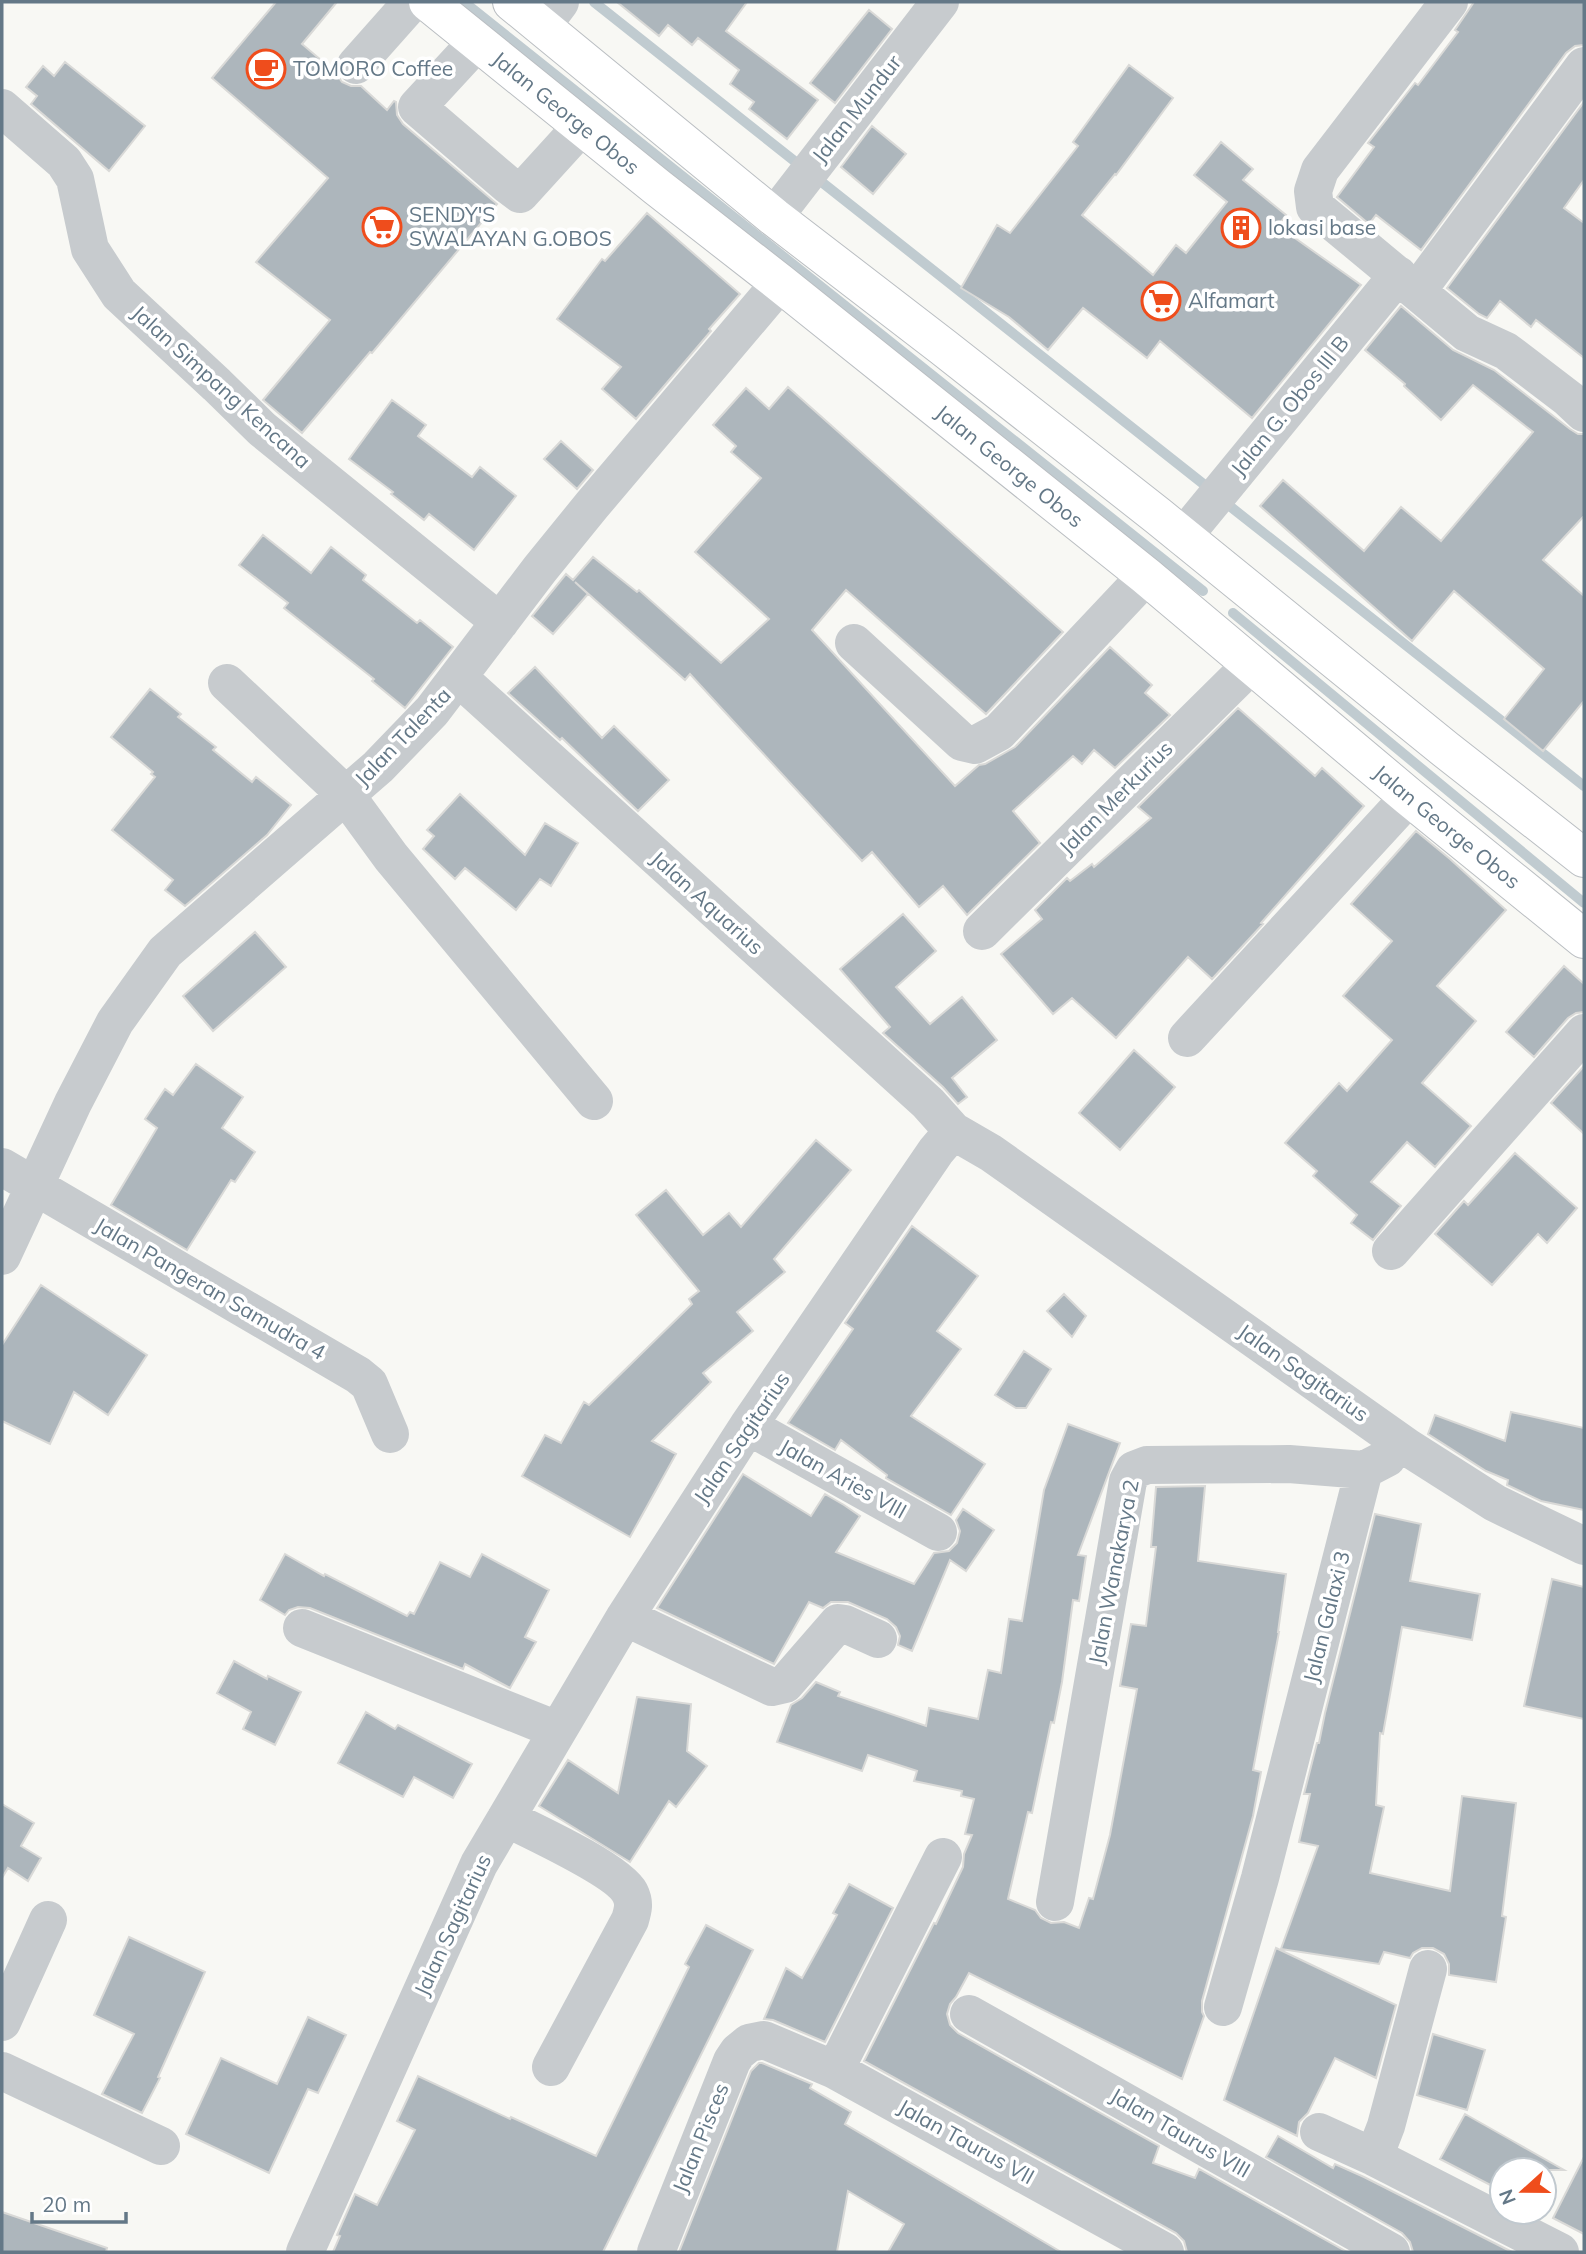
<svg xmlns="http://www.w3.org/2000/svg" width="1586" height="2254" font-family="Mulish,sans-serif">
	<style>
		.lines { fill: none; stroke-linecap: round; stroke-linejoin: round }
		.stream { stroke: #c0cbd0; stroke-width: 10 }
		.building { fill: #adb6bc; stroke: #d9d9d7; stroke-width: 2 }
		.major-casing { stroke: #babec2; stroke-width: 40 }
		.minor { stroke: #c7cbce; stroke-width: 38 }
		.major { stroke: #fff; stroke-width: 38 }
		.labels { text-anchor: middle; stroke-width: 7; stroke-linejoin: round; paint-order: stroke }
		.poi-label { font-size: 21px; fill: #647887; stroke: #fff; text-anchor: start }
		.street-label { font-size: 21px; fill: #647887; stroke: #fff }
	</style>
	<rect width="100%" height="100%" fill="#f8f8f4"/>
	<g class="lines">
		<path class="stream" d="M464,2L1203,591
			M594,2L802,167
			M814,176L1211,490
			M1222,500L1584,786
			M1233,613L1584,903"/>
	</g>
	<path class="building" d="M276,2H337L302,44L335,72L342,82L351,86H361L387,110L394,101L396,102L397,115L403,124L497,204L372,353L370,352L302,433L263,400L330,320L256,262L328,178L212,78Z
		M617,2H747L726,31L818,100L787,139L749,109L754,102L730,84L739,70L698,38L692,45L668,25L659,36Z
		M1474,2H1584V45L1575,46L1566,53L1421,250L1376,215L1369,224L1337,197L1374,147L1368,143L1415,83L1418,85L1458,32L1455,30Z
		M869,10L892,29L835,103L810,83Z
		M65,62L145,126L109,171L31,104L37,96L26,87L43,66L54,76Z
		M1129,65L1173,98L1116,175L1115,174L1082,215L1153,275L1176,245L1186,253L1227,202L1194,175L1221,142L1253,169L1243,180L1286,215L1278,226L1361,285L1252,418L1160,341L1147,358L1083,308L1048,350L1009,317L961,288L997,225L1010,233L1078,146L1073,142Z
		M1584,102V180L1564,208L1584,223V358L1536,320L1531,327L1500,301L1487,318L1479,314L1447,288Z
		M872,126L906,154L873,194L841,167Z
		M647,213L740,294L709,329L711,331L636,419L602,389L621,367L557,319L602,259L605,261Z
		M1401,306L1453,350L1494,370L1570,429L1578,434H1584V516L1543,560L1584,596V701L1543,751L1504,719L1544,669L1454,591L1412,641L1260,506L1283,480L1364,551L1401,507L1441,541L1533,432L1473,385L1441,420L1404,386L1405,384L1365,350Z
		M788,387L1063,632L986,714L846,590L812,630L955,786L979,765L985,764L1015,747L1110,647L1152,685L1145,693L1170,715L1115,768L1094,750L1082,764L1073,756L1013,811L1040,843L967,915L943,886L919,907L872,852L862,861L690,674L685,680L575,582L588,594L553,634L532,616L566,574L573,580L593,557L637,592L639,590L721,663L769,619L695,552L761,478L731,452L736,446L713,425L746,388L769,409Z
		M392,400L426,425L418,436L472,477L480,467L516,496L474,550L429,514L424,520L391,494L393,492L349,459Z
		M561,441L593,470L577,489L544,459Z
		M263,535L311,573L331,547L366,575L363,580L417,623L420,620L453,647L405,708L372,681L374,679L284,608L288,603L239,565Z
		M535,667L602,738L614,726L669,780L638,811L562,738L560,740L508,693Z
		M150,689L181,714L178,717L216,747L213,750L252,782L256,777L291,805L267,835L185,906L165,890L173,880L112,830L155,777L151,774L153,772L111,737Z
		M1238,708L1315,776L1322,768L1364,806L1261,923L1263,924L1212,979L1188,957L1116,1038L1072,998L1053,1014L1001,954L1042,919L1035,910L1067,878L1070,881L1092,864L1094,867L1151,818L1138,807Z
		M460,794L525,855L545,823L578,843L551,886L540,879L516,910L465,868L455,879L423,849L434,836L427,830Z
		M1416,831L1450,859L1506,910L1437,986L1476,1021L1422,1083L1471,1126L1435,1167L1407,1142L1371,1182L1401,1206L1373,1240L1351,1223L1357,1215L1313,1176L1317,1171L1285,1143L1339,1083L1347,1091L1392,1040L1343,996L1392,941L1351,904Z
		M903,914L936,951L896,987L930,1024L962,997L997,1040L952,1078L967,1097L958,1104L943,1087L883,1033L890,1027L840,969Z
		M255,932L286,967L213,1031L183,996Z
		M1564,966L1584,984V1012L1576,1013L1568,1018L1534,1057L1506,1032Z
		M1134,1050L1175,1087L1120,1150L1079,1113Z
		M196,1064L243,1097L222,1128L255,1152L235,1182L231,1180L187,1250L111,1205L157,1128L145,1119L165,1089L173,1095Z
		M1584,1066V1134L1551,1103Z
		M816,1140L851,1170L774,1259L785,1272L737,1312L753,1331L703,1373L711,1382L652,1441L676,1454L630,1537L522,1476L545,1435L561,1443L584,1402L589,1405L692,1304L689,1299L699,1291L636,1215L666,1190L703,1235L729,1213L741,1227Z
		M1515,1153L1577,1208L1547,1243L1538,1234L1492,1285L1435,1234L1464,1201L1468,1205Z
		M912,1226L978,1276L937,1331L961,1349L911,1416L985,1464L951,1515L886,1478L887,1475L841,1440L835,1450L788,1423L853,1329L845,1323Z
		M41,1285L147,1355L108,1415L74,1392L50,1444L2,1421V1345Z
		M1064,1294L1086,1316L1072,1337L1047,1311Z
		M1024,1351L1051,1369L1026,1408H1016L995,1395Z
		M1511,1412L1584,1428V1510L1541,1501L1507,1485L1508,1480L1486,1471L1428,1434L1435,1415L1505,1441Z
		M1068,1424L1120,1443L1078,1555L1086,1556L1079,1601L1073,1600L1062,1682L1054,1723L1051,1722L1032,1813L1028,1812L1008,1899L1035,1910L1041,1918L1051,1923L1064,1922L1079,1928L1089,1898L1093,1899L1110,1835L1137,1689L1120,1686L1131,1624L1146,1626L1156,1547H1151L1156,1487L1205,1486L1198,1561L1286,1574L1278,1632H1279L1253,1770L1261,1772L1253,1816L1202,2001V2012L1204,2016L1182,2079L969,1973L956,1997L950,2004L947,2014L950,2025L958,2033L1159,2146L1153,2163L1195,2178L1199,2169L1347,2252H1187L1184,2241L1176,2233L864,2061L934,1923L936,1924L963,1867L964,1854L972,1835L965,1834L974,1799L961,1796L962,1791L914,1781L917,1771L868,1755L862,1771L777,1742L791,1705L802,1698L816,1682L840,1692L838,1696L926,1726L929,1708L978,1719L988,1670L1001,1673L1009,1619L1022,1621L1044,1490Z
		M743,1474L811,1516L825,1494L844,1505L860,1516L836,1552L914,1584L934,1553L949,1551L957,1543L960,1531L956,1520L963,1509L994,1530L966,1571L950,1560L912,1651L898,1645L900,1636L896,1627L887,1619L848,1602H831L823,1608L809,1602L774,1664L657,1608Z
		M1375,1514L1421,1524L1410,1581L1480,1594L1472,1640L1402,1627L1383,1734L1380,1733L1376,1805L1384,1807L1370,1873L1450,1891L1462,1796L1516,1803L1502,1916L1506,1917L1496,1982L1449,1975V1964L1444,1954L1433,1948H1422L1413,1953L1410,1958L1384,1952L1379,1964L1281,1949L1318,1846L1299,1842L1310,1794H1304L1317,1743H1319L1325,1713Z
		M285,1554L324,1576L325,1574L407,1616L410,1612L414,1614L440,1562L470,1577L482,1554L549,1590L525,1637L536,1642L510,1688L465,1664L463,1669L310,1608L298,1607L289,1610L285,1615L260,1600Z
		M1552,1579L1584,1587V1719L1524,1706Z
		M234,1661L267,1679L268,1676L301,1692L275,1745L243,1729L251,1712L217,1693Z
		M637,1697L691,1704L687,1751L707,1766L676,1807L669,1801L630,1862L539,1806L568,1760L618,1793Z
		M366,1712L395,1729L398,1725L472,1764L453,1798L414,1777L403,1797L338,1763Z
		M2,1804L34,1823L21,1846L41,1858L28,1881L8,1868L2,1878Z
		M849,1884L893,1908L825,2042L773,2020L764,2019L786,1968L802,1978L837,1915L833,1913Z
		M706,1925L753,1950L603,2252H333L340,2236L337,2235L355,2194L377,2205L415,2130L397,2121L418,2076L510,2119L511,2117L596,2156L689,1967L685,1964Z
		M129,1937L205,1972L158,2077L160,2078L142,2113L102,2094L134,2034L94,2015Z
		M1276,1948L1396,2005L1376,2078L1335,2058L1308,2113L1299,2122L1297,2136L1224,2100Z
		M308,2017L346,2035L318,2093L308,2089L269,2173L186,2134L221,2058L277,2084Z
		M1433,2034L1485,2050L1467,2110L1417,2095Z
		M759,2063H762L812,2084L810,2088L851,2112L845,2124L1061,2252H888L904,2224L848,2191L837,2252H679L751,2071Z
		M1465,2114L1511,2140L1564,2170H1502V2191L1440,2159Z
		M1278,2136L1333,2168L1335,2164L1364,2177L1512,2252H1413L1410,2242L1402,2233L1266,2157Z
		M1584,2157V2234L1553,2218Z
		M2,2212L107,2248L106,2252H2Z"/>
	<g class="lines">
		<defs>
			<g id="major">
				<path id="s1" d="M428,2L657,187L780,283L1146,576L1409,797L1584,939"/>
				<path d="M512,2L774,217L943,347L1158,516L1445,749L1584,858"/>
			</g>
		</defs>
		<use href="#major" class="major-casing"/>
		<path class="minor" d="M1449,2L1320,170L1313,191L1315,207L1467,333L1506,351L1569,399L1584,413
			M542,26L560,2
			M477,42L417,107L508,185L520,194L581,127
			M356,65L412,2
			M2,108L64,162L75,179L90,249L119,294L217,385L262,429L500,622
			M774,217L940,2
			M1418,290L1584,66
			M1183,537L1398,275
			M854,643L962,742L975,745L999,732L1146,576
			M459,678L928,1103L953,1131
			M227,683L345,794L391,857L594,1101
			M982,931L1251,665
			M1187,1038L1409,797
			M2,1167L358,1375L369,1384L390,1434
			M1391,1251L1584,1033
			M2,1256L73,1103L115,1022L165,952L378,767L432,711L540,569L592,505L780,283
			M748,1426L938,1532
			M625,1617L772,1687L785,1684L838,1623L845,1624L878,1639
			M302,1628L557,1730
			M506,1818C532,1831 618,1870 630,1893C635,1903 633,1910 630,1920L551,2067
			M1055,1902L1128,1481L1134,1470L1147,1465L1289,1464L1364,1470
			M1223,2007L1260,1878L1364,1470L1387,1458
			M969,2014L1391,2252
			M2,2022L48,1920
			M835,2070L943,1857
			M2,2071L161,2146
			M1319,2132L1374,2157L1560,2252
			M1374,2157L1386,2126L1428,1969
			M305,2252L479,1864L625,1617L748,1426L936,1151L953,1131L991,1153L1407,1447L1495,1503L1584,1546
			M656,2252L732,2061L738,2052L749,2043L764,2040L835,2070L1165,2252"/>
		<use href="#major" class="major"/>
	</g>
	<defs>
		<symbol id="cafe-ring" viewBox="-11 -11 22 22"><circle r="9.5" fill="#fff" stroke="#ef4d1c" stroke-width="1.5"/><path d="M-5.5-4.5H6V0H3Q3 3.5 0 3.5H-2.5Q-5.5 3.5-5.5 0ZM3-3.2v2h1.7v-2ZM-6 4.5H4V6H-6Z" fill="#ef4d1c"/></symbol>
		<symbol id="supermarket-ring" viewBox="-11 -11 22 22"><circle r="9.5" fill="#fff" stroke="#ef4d1c" stroke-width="1.5"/><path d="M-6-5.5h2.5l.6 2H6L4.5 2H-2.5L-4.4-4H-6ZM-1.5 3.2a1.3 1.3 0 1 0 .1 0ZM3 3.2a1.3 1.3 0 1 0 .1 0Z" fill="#ef4d1c"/></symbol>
		<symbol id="building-ring" viewBox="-11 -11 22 22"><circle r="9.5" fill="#fff" stroke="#ef4d1c" stroke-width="1.5"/><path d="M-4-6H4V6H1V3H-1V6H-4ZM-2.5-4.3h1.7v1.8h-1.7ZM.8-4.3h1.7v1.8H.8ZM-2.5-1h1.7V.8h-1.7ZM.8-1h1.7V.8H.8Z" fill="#ef4d1c"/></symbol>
	</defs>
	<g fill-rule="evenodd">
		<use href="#cafe-ring" x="244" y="47" width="44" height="44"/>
		<use href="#supermarket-ring" x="360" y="205" width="44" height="44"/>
		<use href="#building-ring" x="1219" y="206" width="44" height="44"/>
		<use href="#supermarket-ring" x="1139" y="279" width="44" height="44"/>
	</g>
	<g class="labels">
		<g class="poi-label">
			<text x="293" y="76">TOMORO Coffee</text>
			<text x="409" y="222">SENDY'S<tspan x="409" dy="24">SWALAYAN G.OBOS</tspan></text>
			<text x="1268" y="235">lokasi base</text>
			<text x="1188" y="308">Alfamart</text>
		</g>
		<g class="street-label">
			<text transform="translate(857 109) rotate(-52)" y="7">Jalan Mundur</text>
			<text dy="7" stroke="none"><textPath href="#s1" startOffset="177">Jalan George Obos</textPath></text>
			<text transform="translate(221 387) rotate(42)" y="7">Jalan Simpang Kencana</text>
			<text transform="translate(1290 406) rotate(-51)" y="7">Jalan G. Obos III B</text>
			<text dy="7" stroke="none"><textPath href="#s1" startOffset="744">Jalan George Obos</textPath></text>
			<text transform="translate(403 737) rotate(-46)" y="7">Jalan Talenta</text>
			<text transform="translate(1116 798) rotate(-45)" y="7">Jalan Merkurius</text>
			<text dy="7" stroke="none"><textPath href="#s1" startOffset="1311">Jalan George Obos</textPath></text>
			<text transform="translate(707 903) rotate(42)" y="7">Jalan Aquarius</text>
			<text transform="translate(210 1289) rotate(30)" y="7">Jalan Pangeran Samudra 4</text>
			<text transform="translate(1303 1373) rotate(35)" y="7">Jalan Sagitarius</text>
			<text transform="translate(742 1438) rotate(-56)" y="7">Jalan Sagitarius</text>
			<text transform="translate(843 1479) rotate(29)" y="7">Jalan Aries VIII</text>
			<text transform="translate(1114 1572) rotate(-79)" y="7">Jalan Wanakarya 2</text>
			<text transform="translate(1327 1617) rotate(-76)" y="7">Jalan Galaxi 3</text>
			<text transform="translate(453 1925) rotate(-65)" y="7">Jalan Sagitarius</text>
			<text transform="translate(1180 2133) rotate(30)" y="7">Jalan Taurus VIII</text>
			<text transform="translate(701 2138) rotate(-68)" y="7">Jalan Pisces</text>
			<text transform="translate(966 2142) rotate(29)" y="7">Jalan Taurus VII</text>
		</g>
	</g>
	<rect width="1586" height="2254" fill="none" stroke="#647887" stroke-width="7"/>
	<g transform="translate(1523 2191) rotate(249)"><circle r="33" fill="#ffffff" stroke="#c1c9cf" stroke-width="2"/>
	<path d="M0-5L12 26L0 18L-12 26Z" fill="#ef4d1c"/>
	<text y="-10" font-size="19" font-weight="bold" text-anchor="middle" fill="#647887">N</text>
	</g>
	<path d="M32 2212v10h94v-10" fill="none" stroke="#647887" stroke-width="3.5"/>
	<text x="42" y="2212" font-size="21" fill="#647887" stroke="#ffffff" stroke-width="5" paint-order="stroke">20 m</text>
</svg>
